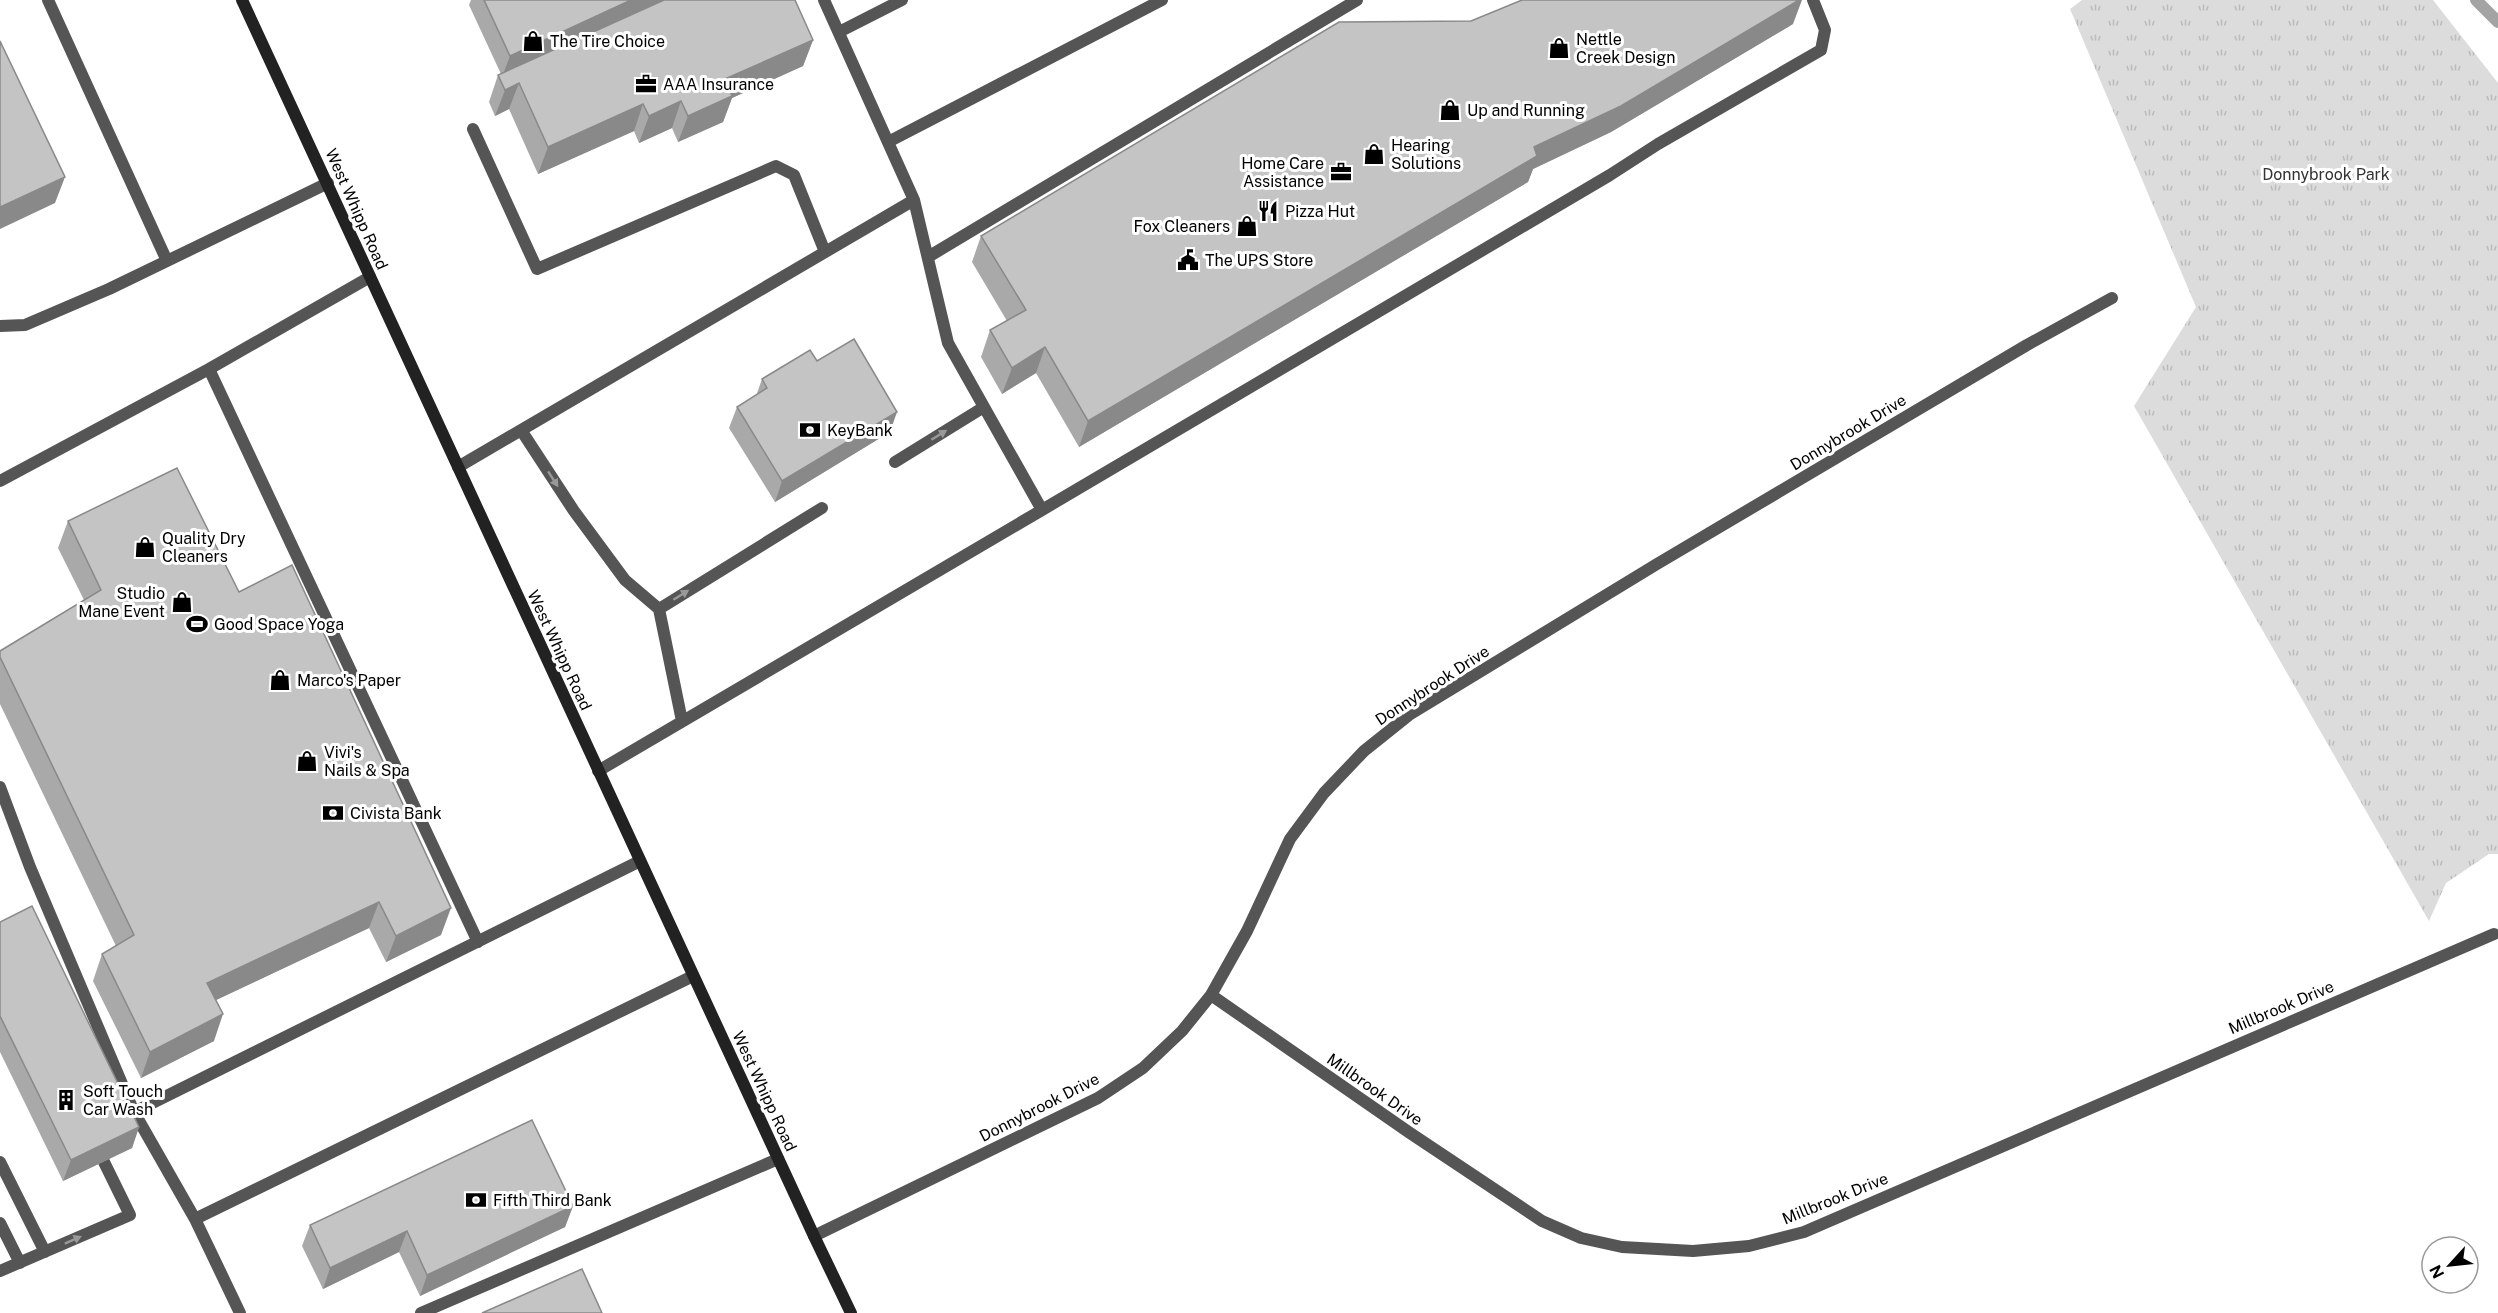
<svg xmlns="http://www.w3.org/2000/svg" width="2498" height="1313" font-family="'Public Sans',sans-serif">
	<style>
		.grass { fill: url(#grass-tufts) }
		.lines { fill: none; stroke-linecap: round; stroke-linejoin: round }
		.stream { stroke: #a3a3a3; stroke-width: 12 }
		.lane { stroke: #555; stroke-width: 12 }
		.street { stroke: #555; stroke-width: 12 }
		.secondary { stroke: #222; stroke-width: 12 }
		.wall { fill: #a9a9a9 }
		.shaded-wall { fill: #898989 }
		.building { fill: #c4c4c4; stroke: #898989; stroke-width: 1.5 }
		.oneway { fill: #999 }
		.labels { text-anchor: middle; stroke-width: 6; stroke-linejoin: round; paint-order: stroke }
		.poi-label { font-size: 16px; fill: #000; stroke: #fff; text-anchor: start }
		.park-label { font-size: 16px; fill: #333; stroke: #fff }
		.street-label { font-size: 16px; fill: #000; stroke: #fff }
	</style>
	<defs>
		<pattern id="grass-tufts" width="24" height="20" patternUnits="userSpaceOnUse" patternTransform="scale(1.5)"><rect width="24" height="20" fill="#dcdcdc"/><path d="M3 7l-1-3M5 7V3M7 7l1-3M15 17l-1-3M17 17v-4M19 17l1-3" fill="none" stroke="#bbb"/></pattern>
	</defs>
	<rect width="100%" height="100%" fill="#fff"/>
	<path class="grass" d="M2082,0H2433L2498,83V854H2489L2446,883L2429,921L2134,406L2196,307L2070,9Z"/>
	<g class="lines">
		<path class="stream" d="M2476,0L2498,22"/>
		<path class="lane" d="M48,0L167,261
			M839,32L902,0
			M473,129L537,269L776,166L794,175L825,252
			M888,142L1162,0
			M928,257L1357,0
			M370,277L209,369L478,942
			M0,326L25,325L109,289L328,183
			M521,430L574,511L625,580L659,609L822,508
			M895,462L984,407
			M458,467L914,200L824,0
			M0,481L209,369
			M1042,510L1610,175L1658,144L1821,50L1825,30L1813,0
			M659,609L682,721
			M598,771L1042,510L948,343L914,200
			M0,787L30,867L134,1112
			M640,861L134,1112L195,1219L693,976
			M0,1162L45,1252
			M195,1219L240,1313
			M0,1223L20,1263
			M0,1271L130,1215L104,1162
			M421,1313L778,1159"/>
		<path class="street" d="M1211,995L1410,1133L1542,1221L1581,1238L1622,1247L1693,1251L1749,1246L1804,1232L2494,934
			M814,1236L1098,1098L1143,1068L1182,1031L1211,995L1247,931L1290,839L1324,793L1364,751L1409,715L1657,564L2027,345L2112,298"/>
		<path class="secondary" d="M242,0L814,1236L851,1313"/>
	</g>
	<path class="wall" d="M471,0H795L813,40L803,66L732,98L723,122L678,142L672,128L639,143L634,131L538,174L509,109L495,116L489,102L498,75L501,74L469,5Z
		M1793,24L1611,132L1533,169L1528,182L1079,447L1036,373L1002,394L981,357L990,330L1007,321L972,262L981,236Z
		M817,361L890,432L775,502L729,428L737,407L756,396L762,379Z
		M68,521L239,592L441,935L386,962L369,928L216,1000L214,1041L141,1078L93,981L102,954L116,946L0,704V651L84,600L58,548Z
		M0,922L139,1127L132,1148L63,1181L0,1052Z
		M573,1206L565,1227L420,1296L399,1252L323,1289L302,1246L310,1225Z"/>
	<path class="shaded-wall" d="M631,0H665L502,77L510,56Z
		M1799,0H1802L1793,24L1611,132L1533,169L1528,182L1079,447L1088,421L1534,147Z
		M813,40L803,66L732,98L723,122L678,142L688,116L725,79Z
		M519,83L509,109L495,116L505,90Z
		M681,101L672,128L639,143L649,116Z
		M643,104L634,131L538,174L548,147Z
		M65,177L55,203L0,229V207Z
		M1045,347L1036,373L1002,394L1012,368Z
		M897,412L890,432L775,502L782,481Z
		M379,902L369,928L197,1009L207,983Z
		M451,908L441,935L386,962L396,936Z
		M223,1014L214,1041L141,1078L150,1052Z
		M139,1127L132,1148L63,1181L71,1160Z
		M573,1206L565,1227L420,1296L427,1275Z
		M407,1231L399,1252L323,1289L330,1268Z"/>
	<path class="building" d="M484,0H631L510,56Z
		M664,0H795L813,40L725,79L732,96L688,116L681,101L649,116L643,104L548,147L519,83L505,90L498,75Z
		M1522,0H1799L1621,106L1534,147L1537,156L1088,421L1045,347L1012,368L990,330L1026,310L981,236L1339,22L1471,21Z
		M0,41L65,177L0,207Z
		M854,339L897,412L782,481L737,407L767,388L762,379L810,350L817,361Z
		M177,468L239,592L292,565L451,908L396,936L379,902L207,983L223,1014L150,1052L102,954L134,935L0,657V651L101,590L68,521Z
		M32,906L139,1127L71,1160L0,1016V922Z
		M532,1120L573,1206L427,1275L407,1231L330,1268L310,1225Z
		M582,1269L602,1313H482Z"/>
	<defs><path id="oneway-solid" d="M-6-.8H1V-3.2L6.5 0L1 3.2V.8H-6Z" transform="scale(1.5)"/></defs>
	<g class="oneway">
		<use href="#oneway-solid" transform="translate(939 435) rotate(-32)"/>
		<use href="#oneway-solid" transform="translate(553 479) rotate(57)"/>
		<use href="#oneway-solid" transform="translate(681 595) rotate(-32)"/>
		<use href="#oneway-solid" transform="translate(73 1240) rotate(-24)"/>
	</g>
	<defs>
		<symbol id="shop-bare" viewBox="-9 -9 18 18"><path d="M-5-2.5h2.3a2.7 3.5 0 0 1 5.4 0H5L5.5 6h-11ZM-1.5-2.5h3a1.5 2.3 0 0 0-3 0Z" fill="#000" stroke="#fff" stroke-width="2.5" paint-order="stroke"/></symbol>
		<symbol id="office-bare" viewBox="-9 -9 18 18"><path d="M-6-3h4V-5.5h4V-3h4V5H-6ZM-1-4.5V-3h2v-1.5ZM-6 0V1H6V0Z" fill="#000" stroke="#fff" stroke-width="2.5" paint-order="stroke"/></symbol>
		<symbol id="restaurant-bare" viewBox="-9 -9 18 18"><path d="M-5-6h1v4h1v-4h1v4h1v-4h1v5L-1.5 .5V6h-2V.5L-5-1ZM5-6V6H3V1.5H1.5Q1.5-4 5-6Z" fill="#000" stroke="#fff" stroke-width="2.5" paint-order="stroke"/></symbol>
		<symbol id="civic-bare" viewBox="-9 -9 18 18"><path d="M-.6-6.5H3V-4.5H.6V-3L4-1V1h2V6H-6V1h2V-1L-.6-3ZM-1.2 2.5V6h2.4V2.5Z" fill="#000" stroke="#fff" stroke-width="2.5" paint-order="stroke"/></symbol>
		<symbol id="bank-bare" viewBox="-9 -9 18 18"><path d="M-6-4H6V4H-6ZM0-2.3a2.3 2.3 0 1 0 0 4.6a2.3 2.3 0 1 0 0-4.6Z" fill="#000" stroke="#fff" stroke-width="2.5" paint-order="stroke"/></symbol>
		<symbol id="stadium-bare" viewBox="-9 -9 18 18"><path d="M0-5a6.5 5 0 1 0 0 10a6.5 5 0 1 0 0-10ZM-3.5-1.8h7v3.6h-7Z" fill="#000" stroke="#fff" stroke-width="2.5" paint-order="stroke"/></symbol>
		<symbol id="building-bare" viewBox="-9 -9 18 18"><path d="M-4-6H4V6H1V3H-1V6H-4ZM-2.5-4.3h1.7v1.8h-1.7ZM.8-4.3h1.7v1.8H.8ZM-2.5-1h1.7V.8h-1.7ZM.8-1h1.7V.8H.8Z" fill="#000" stroke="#fff" stroke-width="2.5" paint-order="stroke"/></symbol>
	</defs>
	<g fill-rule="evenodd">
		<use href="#shop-bare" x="518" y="26" width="30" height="30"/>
		<use href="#shop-bare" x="1544" y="33" width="30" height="30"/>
		<use href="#office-bare" x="631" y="69" width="30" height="30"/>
		<use href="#shop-bare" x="1435" y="95" width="30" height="30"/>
		<use href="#shop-bare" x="1359" y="139" width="30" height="30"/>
		<use href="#office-bare" x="1326" y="157" width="30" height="30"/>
		<use href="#restaurant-bare" x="1253" y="196" width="30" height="30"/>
		<use href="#shop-bare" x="1232" y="211" width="30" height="30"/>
		<use href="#civic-bare" x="1173" y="245" width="30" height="30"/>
		<use href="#bank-bare" x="795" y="415" width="30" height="30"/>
		<use href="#shop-bare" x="130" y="532" width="30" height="30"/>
		<use href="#shop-bare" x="167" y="587" width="30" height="30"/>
		<use href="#stadium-bare" x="182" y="609" width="30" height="30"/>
		<use href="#shop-bare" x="265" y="665" width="30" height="30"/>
		<use href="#shop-bare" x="292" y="746" width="30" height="30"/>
		<use href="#bank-bare" x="318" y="798" width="30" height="30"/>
		<use href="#building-bare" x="51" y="1085" width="30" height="30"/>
		<use href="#bank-bare" x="461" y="1185" width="30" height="30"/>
	</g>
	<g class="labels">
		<g class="poi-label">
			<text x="1576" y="45">Nettle<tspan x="1576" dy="18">Creek Design</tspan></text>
			<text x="550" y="47">The Tire Choice</text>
			<text x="663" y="90">AAA Insurance</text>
			<text x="1467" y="116">Up and Running</text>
			<text x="1391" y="151">Hearing<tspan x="1391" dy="18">Solutions</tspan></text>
			<text x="1324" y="169" text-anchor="end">Home Care<tspan x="1324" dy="18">Assistance</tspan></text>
			<text x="1285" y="217">Pizza Hut</text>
			<text x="1230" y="232" text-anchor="end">Fox Cleaners</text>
			<text x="1205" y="266">The UPS Store</text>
			<text x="827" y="436">KeyBank</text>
			<text x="162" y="544">Quality Dry<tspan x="162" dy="18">Cleaners</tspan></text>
			<text x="165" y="599" text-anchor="end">Studio<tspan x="165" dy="18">Mane Event</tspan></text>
			<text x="214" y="630">Good Space Yoga</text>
			<text x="297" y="686">Marco's Paper</text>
			<text x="324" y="758">Vivi's<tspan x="324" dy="18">Nails &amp; Spa</tspan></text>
			<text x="350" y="819">Civista Bank</text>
			<text x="83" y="1097">Soft Touch<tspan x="83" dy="18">Car Wash</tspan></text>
			<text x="493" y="1206">Fifth Third Bank</text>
		</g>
		<g class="park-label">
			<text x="2326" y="180">Donnybrook Park</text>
		</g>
		<g class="street-label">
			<text transform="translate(357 209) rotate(66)" y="6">West Whipp Road</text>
			<text transform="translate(1848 432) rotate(-31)" y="6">Donnybrook Drive</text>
			<text transform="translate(560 650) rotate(65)" y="6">West Whipp Road</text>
			<text transform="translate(1432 685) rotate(-33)" y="6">Donnybrook Drive</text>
			<text transform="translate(2281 1007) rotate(-23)" y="6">Millbrook Drive</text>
			<text transform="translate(1375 1089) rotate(35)" y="6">Millbrook Drive</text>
			<text transform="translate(765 1091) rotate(65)" y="6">West Whipp Road</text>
			<text transform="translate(1039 1107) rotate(-27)" y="6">Donnybrook Drive</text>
			<text transform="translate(1835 1198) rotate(-22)" y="6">Millbrook Drive</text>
		</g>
	</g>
	<g transform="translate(2450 1265) rotate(243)"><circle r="28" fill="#ffffff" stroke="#999999" stroke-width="1.5"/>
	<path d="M0-4.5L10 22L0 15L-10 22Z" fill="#000000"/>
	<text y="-9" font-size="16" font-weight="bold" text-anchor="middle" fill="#000000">N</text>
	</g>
</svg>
